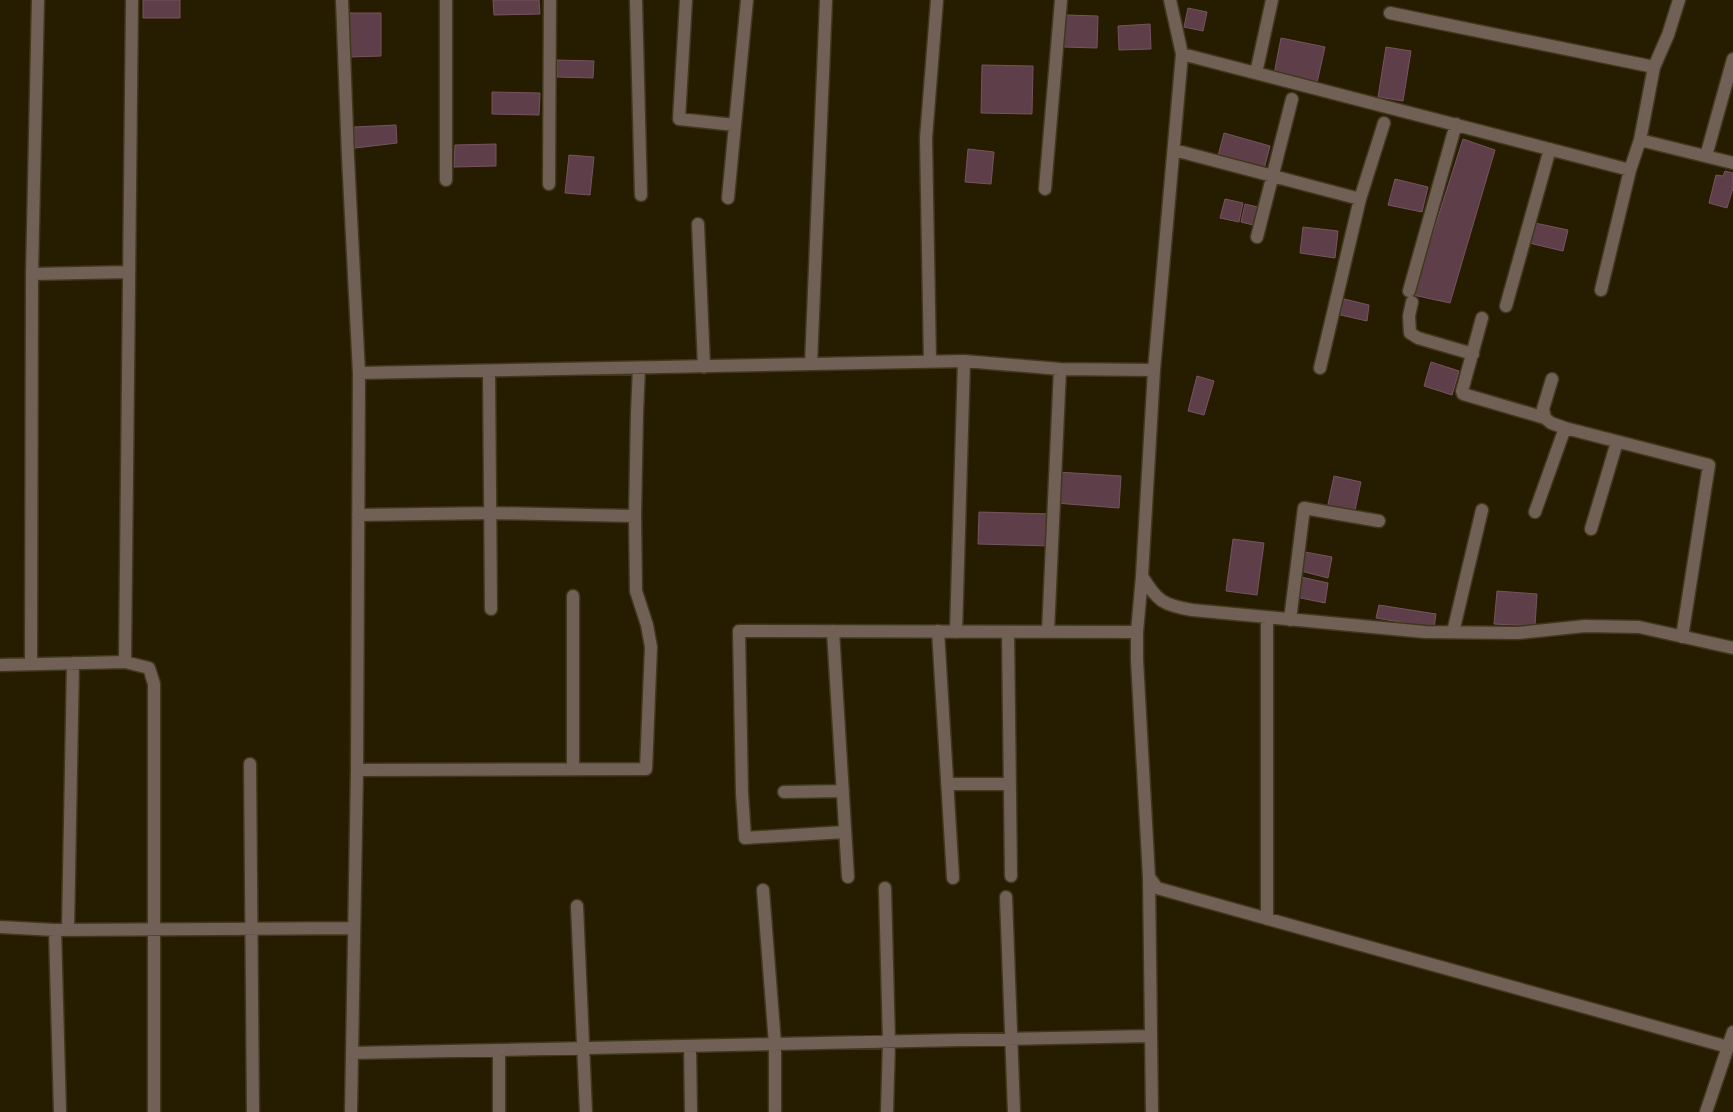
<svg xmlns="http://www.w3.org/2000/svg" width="1733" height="1112" font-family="'DejaVu Sans',sans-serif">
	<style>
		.building { fill: #5e3f49; stroke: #75545f }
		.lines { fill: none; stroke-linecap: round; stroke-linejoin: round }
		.minor-casing { stroke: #40381d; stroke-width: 15 }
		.minor { stroke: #706055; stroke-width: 12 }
	</style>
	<rect width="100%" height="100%" fill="#261d01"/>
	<path class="building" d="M143,0H180V18H143Z
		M493,0H539L540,14L494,15Z
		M1188,8L1207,12L1203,31L1184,27Z
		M347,13H381V56L348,57Z
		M1066,15L1098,16L1097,48L1064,47Z
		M1150,24L1151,49L1119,50L1118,26Z
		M1281,38L1325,47L1317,83L1274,74Z
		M1386,47L1411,51L1403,101L1378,97Z
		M557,60L594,61L593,78L557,77Z
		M982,65L1033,66L1032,114L981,113Z
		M492,92L540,93L539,115L492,114Z
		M396,125L397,143L355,148L354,127Z
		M1224,133L1270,146L1264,169L1218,156Z
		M1463,139L1495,150L1450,303L1413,295Z
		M496,144V166L454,167L455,145Z
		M968,149L994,152L991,184L965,182Z
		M569,155L594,157L590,195L565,193Z
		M1725,171L1733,173V188L1727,208L1709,203L1716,175L1723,176Z
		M1395,179L1428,187L1422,212L1388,205Z
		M1225,199L1243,203L1239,222L1220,218Z
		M1245,204L1262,208L1257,226L1241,222Z
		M1535,223L1568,230L1563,251L1529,243Z
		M1303,227L1338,231L1335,258L1300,253Z
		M1340,298L1369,305L1367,321L1336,314Z
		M1431,362L1459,371L1452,395L1424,386Z
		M1197,376L1214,381L1204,415L1188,411Z
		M1058,472L1121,476L1119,508L1056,503Z
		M1334,476L1361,482L1354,515L1327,509Z
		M979,512L1052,514L1051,546L978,544Z
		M1233,539L1264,543L1257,595L1226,591Z
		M1305,552L1332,557L1328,578L1301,571Z
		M1301,577L1328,583L1325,603L1296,597Z
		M1497,591L1537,594L1535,626L1494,624Z
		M1379,605L1436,614L1434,628L1376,618Z"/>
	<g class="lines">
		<defs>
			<path id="minor" d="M342,0L348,157L359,373L357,770L351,1112
				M636,0L641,195
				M686,0L679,119L735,125
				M1390,13L1654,67
				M1182,54L1630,170L1640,140L1654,67L1668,35L1679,0
				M1256,73L1272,0
				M1640,140L1733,163
				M1174,150L1360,199
				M1706,156L1733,59
				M446,180V0
				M549,184L550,0
				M1045,189L1061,0
				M728,198L747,0
				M698,224L704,367
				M1257,237L1292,99
				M32,274L129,272
				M1601,290L1630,170
				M1409,291L1456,124
				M1412,302L1409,316L1410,333L1418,338L1473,354
				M1506,306L1550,149
				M1482,318L1462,391L1463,394L1545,418L1551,423L1565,428L1709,465L1682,637
				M930,362L926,138L937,0
				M811,364L826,0
				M1320,368L1360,199L1384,123
				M1154,370L1182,54L1170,0
				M489,371L491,609
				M359,373L964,361L1060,369L1154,370L1142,576C1157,601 1163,605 1192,610L1425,632L1518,633L1585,626L1639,627L1733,648
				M1545,418L1543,409L1552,379
				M1535,512L1565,428
				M358,515L491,513L635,516L637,413L639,368
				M1591,529L1617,442
				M1142,576L1137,632V660L1149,877L1157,888L1728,1047
				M573,596V769
				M1267,617V919
				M1290,620L1304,508L1379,521
				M833,631L848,877
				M938,631L953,878
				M956,632L964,361
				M1008,632L1011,876
				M1048,632L1060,369
				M1453,632L1482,510
				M125,662L132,0
				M31,664L32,274L38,0
				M0,665L125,662L149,668L154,684V1112
				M250,764L253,1112
				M357,770L646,769L651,647L647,625L636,591L635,516
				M947,784H1010
				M784,792L843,791
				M845,832L745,838L742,793L739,631L1137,632
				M1149,877L1152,1112
				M885,888L889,1042L887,1112
				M763,890L775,1044V1110
				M1006,897L1014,1112
				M577,906L586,1112
				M0,927L55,930L354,928
				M68,929L73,663
				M55,930L60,1112
				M690,1046L691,1112
				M499,1051V1112
				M352,1053L1151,1036
				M1706,1112L1733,1032"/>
		</defs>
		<use href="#minor" class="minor-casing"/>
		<use href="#minor" class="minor"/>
	</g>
</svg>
